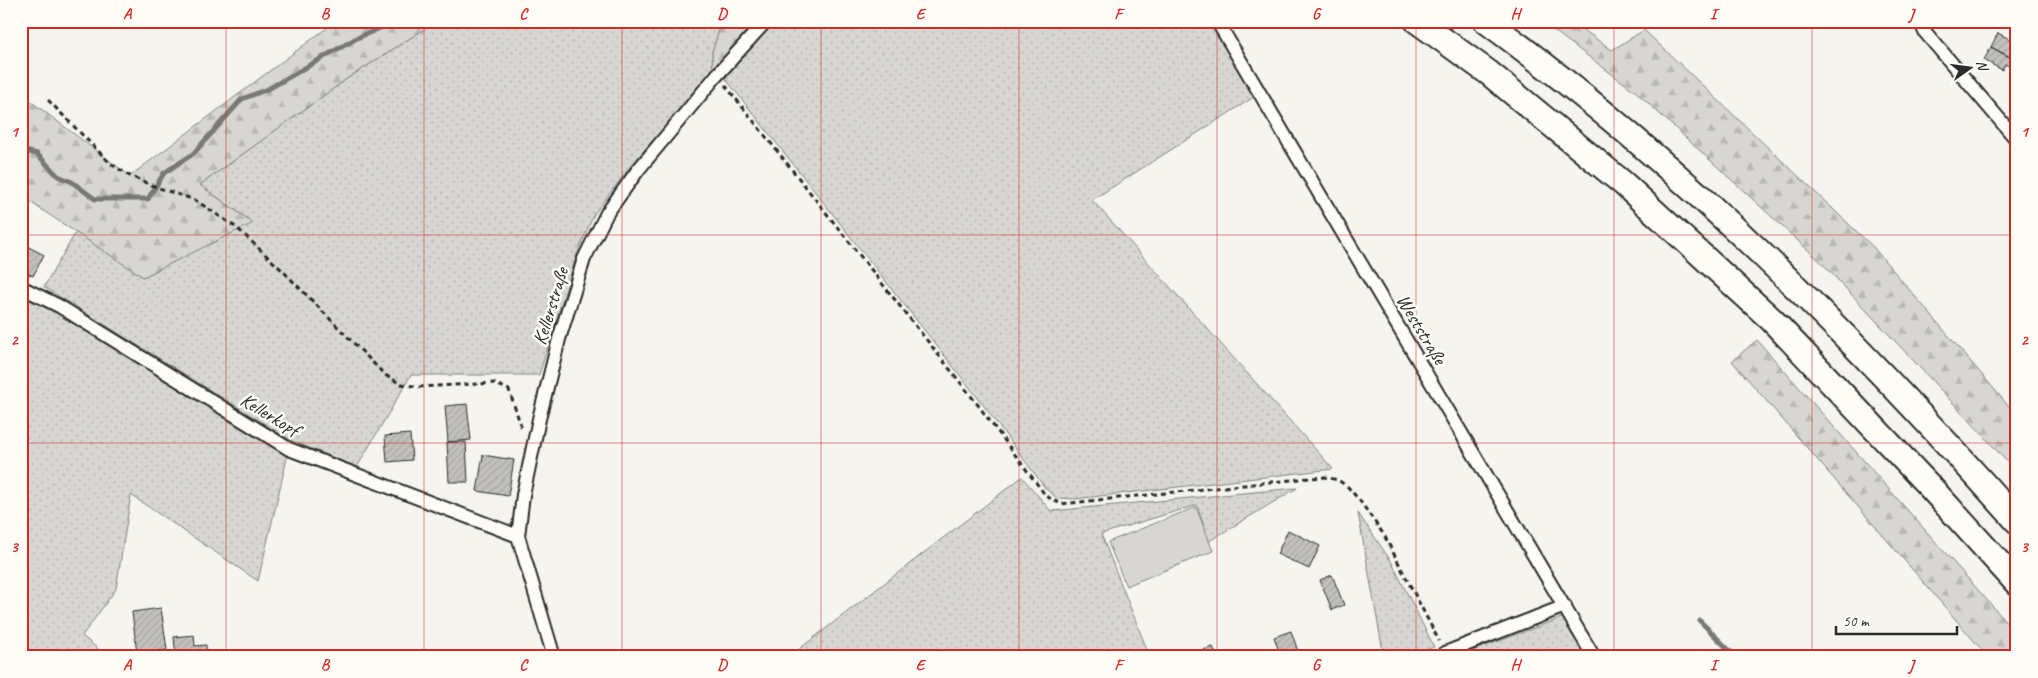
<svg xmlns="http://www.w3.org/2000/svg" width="2038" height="678" font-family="Caveat,sans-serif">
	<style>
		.grass { fill: url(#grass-dots); stroke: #81807e }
		.forest { fill: url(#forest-firs); stroke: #81807e }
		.garden { fill: #d7d6d2; stroke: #81807e }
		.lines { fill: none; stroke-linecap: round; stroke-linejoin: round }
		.stream { stroke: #797877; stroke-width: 5 }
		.building { fill: url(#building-hatch); stroke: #2b2b2b }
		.service-casing { stroke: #2b2b2b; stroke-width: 10 }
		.minor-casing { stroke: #2b2b2b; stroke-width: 16 }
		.motorway-casing { stroke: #2b2b2b; stroke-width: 28 }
		.path { stroke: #2b2b2b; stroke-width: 3; stroke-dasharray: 5 4; stroke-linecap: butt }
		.service { stroke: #fdfcf7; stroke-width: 6 }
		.minor { stroke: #fdfcf7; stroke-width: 12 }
		.motorway { stroke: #fdfcf7; stroke-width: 24 }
		.grid { fill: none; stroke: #d62828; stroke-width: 1; stroke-opacity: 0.55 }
		.labels { text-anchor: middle; stroke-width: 5; stroke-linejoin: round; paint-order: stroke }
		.street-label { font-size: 20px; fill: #2b2b2b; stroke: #fdfcf7 }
		.neatline { fill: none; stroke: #d62828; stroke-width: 2 }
		.grid-label { font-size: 16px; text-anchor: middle; font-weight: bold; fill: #d62828 }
	</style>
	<defs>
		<pattern id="grass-dots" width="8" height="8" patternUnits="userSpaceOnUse" patternTransform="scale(1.25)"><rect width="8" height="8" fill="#d7d6d2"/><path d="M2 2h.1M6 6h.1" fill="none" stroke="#b9b8b4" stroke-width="1.8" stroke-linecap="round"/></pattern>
		<pattern id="forest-firs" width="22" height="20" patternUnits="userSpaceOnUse" patternTransform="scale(1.25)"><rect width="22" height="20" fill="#d7d6d2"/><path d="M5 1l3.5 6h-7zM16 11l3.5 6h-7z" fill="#b9b8b4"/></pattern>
		<pattern id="building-hatch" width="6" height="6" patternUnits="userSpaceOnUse" patternTransform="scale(1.25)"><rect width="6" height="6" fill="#c2c1be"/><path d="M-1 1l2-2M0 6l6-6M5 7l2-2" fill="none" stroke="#a7a6a3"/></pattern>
	</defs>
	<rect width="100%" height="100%" fill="#f5f4ef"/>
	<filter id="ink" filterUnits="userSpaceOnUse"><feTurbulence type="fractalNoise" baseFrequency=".02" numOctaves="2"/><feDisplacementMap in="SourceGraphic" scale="10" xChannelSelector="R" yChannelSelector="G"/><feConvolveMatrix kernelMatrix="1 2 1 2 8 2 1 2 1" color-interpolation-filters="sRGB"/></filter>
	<g filter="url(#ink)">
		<path class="grass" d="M437,21H722L712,52L713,71L633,163L594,214L577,254L539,375H411L357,467L292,441L44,287L76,232L143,277L252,222L200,185L348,78Z
			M774,21H1212L1254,97L1092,200L1333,469L1075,499L1057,498L1046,489L978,398L725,78Z
			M21,293L57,312L288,454L258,581L131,495L116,589L82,636L108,657H21Z
			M1022,477L1051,511L1297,488L1209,541L1197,505L1101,534L1150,657H789Z
			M1358,513L1391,561L1434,647L1406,657H1384Z
			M1564,617L1587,657H1456Z"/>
		<path class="forest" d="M336,21H437L348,78L200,185L253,223L143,277L21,196V94L130,176Z
			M722,21H759L713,71L712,52Z
			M1541,21H1571L1612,50L1644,30L1873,247L2017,416V473L1983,435L1821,262L1636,92Z
			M1757,340L2017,634V657H1988L1732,361Z"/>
		<path class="garden" d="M1196,507L1213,551L1126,586L1108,542Z"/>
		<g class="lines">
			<path class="stream" d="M21,150L37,154L58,176L72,182L95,199H148L164,173L193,154L242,99L268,89L357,38L396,21
				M1700,621L1736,657"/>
		</g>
		<path class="building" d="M1998,33L2017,43L2014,48L2017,50V61L1991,47Z
			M1991,47L2017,61V71L2005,64L2002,70L1984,60Z
			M21,243L44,255L33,276L21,270Z
			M467,404L471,440L448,442L445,406Z
			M410,434L412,460L387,462L385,436Z
			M447,442H466L468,482H449Z
			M483,455L514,460L508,496L477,491Z
			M1288,530L1320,546L1309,569L1277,554Z
			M1332,575L1344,605L1332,610L1320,580Z
			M161,608L167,650L137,654L132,612Z
			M1291,631L1300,657H1281L1274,637Z
			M194,635L195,646L206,645L207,657H176L174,637Z
			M1213,647L1217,657H1205L1203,650Z"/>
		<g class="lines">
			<defs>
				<path id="service" d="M1435,657L1445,653"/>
				<path id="minor" d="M1217,21L1594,657
					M1920,21L1925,32L2017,140
					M21,287L59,306L289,449L518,536
					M1445,653L1565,606
					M554,657L518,536L523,495L539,419L559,339L584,259L607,213L638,170L717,75L766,21"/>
				<path id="motorway" d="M1417,21L1489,73L1624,184L1772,320L1932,489L2017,583
					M1486,21C1683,165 1855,339 2017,521"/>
			</defs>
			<use href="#service" class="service-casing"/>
			<use href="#minor" class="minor-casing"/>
			<use href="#motorway" class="motorway-casing"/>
			<path class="path" d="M725,85L975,401L1046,496L1061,504L1310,478L1325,477L1338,480L1348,487L1360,501L1384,535L1439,641
				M48,100L111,164L130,176L159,188L195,200L237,228L282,270L385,375L401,384L419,387L494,383L509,390L522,429"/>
			<use href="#service" class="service"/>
			<use href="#minor" class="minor"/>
			<use href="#motorway" class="motorway"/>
		</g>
	</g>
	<path class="grid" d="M226,21V657M424,21V657M622,21V657M821,21V657M1019,21V657M1217,21V657M1416,21V657M1614,21V657M1812,21V657M21,235H2017M21,443H2017"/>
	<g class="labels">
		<g class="street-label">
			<text transform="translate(550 306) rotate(-73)" y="7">Kellerstraße</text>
			<text transform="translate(1422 329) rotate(59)" y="7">Weststraße</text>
			<text transform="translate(270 414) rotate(31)" y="7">Kellerkopf</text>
		</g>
	</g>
	<rect width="2038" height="678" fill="none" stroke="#fdfcf7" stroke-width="55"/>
	<g transform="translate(1970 68) rotate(76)" stroke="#fdfcf7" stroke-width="4" paint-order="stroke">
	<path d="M0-4L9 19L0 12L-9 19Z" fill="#2b2b2b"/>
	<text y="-8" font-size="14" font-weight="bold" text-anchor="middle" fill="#2b2b2b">N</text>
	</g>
	<path d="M1836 626v8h121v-8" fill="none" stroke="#2b2b2b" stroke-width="2.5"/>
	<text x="1843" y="626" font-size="15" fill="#2b2b2b" stroke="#fdfcf7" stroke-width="4" paint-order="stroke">50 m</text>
	<rect x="28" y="28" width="1982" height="622" class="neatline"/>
	<g class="grid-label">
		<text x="127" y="19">A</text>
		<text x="325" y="19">B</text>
		<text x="523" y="19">C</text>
		<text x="722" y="19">D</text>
		<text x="920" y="19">E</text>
		<text x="1118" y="19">F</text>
		<text x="1316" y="19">G</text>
		<text x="1515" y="19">H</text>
		<text x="1713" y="19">I</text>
		<text x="1911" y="19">J</text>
		<text x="14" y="137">1</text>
		<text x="2024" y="137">1</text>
		<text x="14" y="345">2</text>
		<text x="2024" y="345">2</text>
		<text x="14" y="552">3</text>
		<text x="2024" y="552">3</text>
		<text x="127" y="670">A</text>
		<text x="325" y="670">B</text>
		<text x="523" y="670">C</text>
		<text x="722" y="670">D</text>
		<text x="920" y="670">E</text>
		<text x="1118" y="670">F</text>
		<text x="1316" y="670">G</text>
		<text x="1515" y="670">H</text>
		<text x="1713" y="670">I</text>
		<text x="1911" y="670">J</text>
	</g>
</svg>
